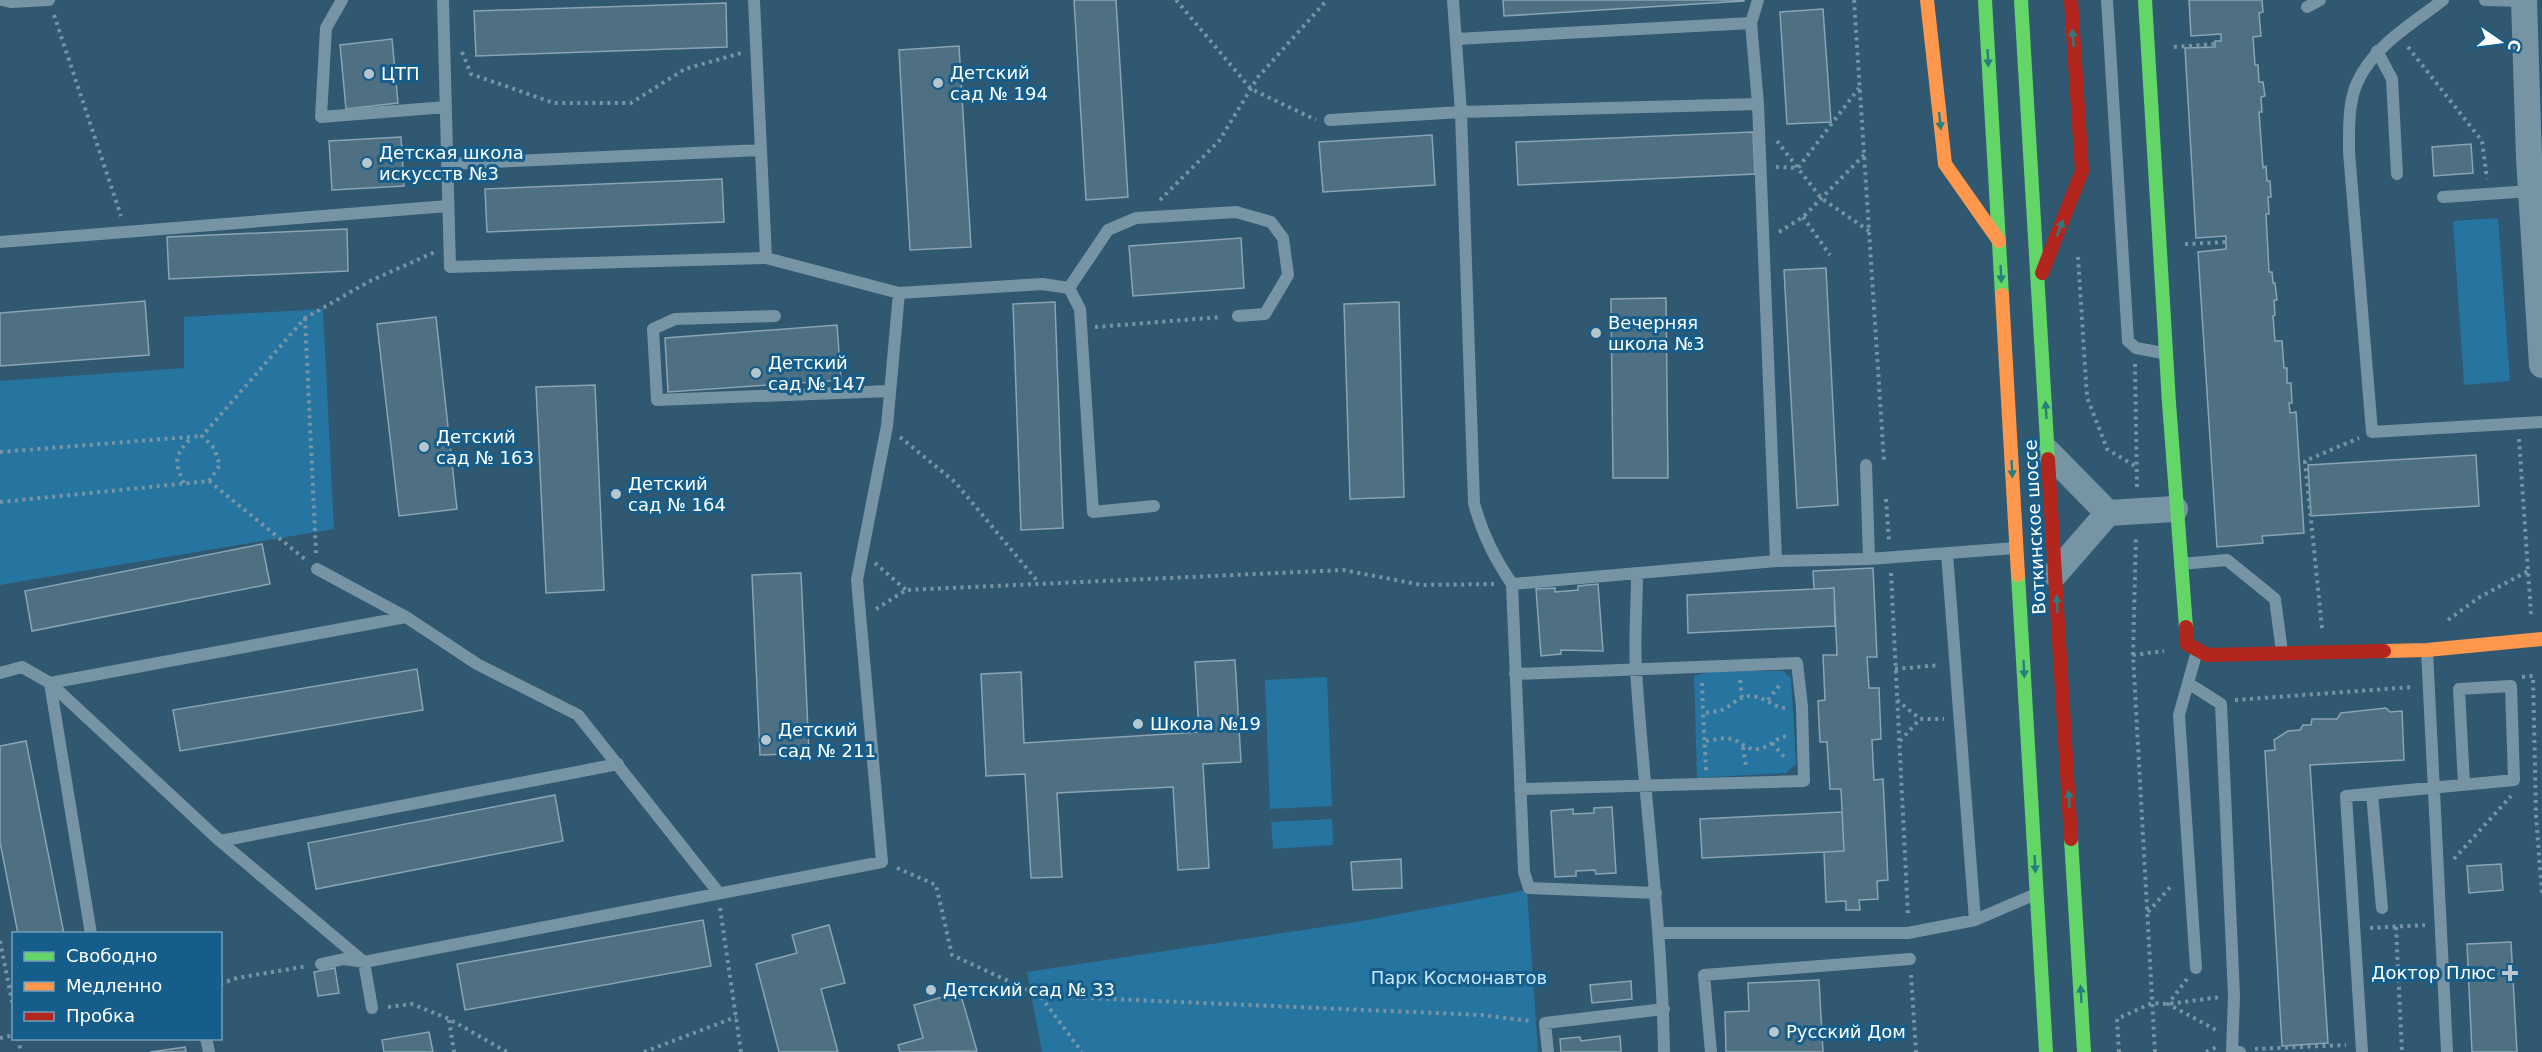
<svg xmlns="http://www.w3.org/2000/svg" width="2542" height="1052" font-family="'DejaVu Sans',sans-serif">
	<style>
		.green { fill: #2674a0 }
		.building { fill: #4f6f82; stroke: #8ba4b3; stroke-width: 1.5 }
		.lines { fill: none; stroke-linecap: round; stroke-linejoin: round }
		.path { stroke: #7794a5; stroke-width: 4; stroke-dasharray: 3 4.5; stroke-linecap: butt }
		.lane { stroke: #7794a5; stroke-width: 12 }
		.street { stroke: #7794a5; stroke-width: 26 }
		.fast { stroke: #63d668; stroke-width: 14 }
		.slow { stroke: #ff974d; stroke-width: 14 }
		.jam { stroke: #b3261e; stroke-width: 14 }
		.oneway { fill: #287c82 }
		.poi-dot { fill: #b7c5cd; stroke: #155e8b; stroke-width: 2 }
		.labels { text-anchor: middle; stroke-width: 6; stroke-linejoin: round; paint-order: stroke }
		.poi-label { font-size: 18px; fill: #fff; stroke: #155e8b; text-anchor: start }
		.street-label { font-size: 18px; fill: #fff; stroke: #155e8b }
		.park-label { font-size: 18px; fill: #c4e7fb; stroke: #155e8b }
	</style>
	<rect width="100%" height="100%" fill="#305870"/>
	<path class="green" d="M2498,218L2510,381L2464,385L2453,221Z
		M323,309L334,529L0,585V381L184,368V317Z
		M1713,671H1783L1791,678L1796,764L1786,773L1697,778L1694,676Z
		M1327,677L1332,806L1270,809L1265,680Z
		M1332,819L1333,845L1273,849L1271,822Z
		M1527,890L1538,1052H1042L1027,972L1362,921Z"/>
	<path class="building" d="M1074,0H1116L1128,197L1086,200Z
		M1503,0H1744V1L1504,16Z
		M2189,0H2262L2263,12L2259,13L2261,36L2253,37L2255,65H2258L2259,82H2263L2265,96L2261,97L2262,112H2259L2263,168L2266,166L2267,181H2270L2271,197H2268L2269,214H2266L2269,272H2272L2273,283H2275L2277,300H2274L2275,315L2273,316L2275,341H2282L2284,368H2287V383H2291L2292,403H2289L2290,413L2296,412L2304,533L2262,536L2263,543L2217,547L2198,252L2226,249V236L2196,238L2185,48L2215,47V41H2221V34L2191,36Z
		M726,3L727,47L476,56L474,11Z
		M1823,9L1831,122L1787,124L1780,12Z
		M392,39L398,103L346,109L340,45Z
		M959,46L971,247L910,250L899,50Z
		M1753,132L1755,174L1518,185L1516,142Z
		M1432,135L1435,185L1323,192L1319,142Z
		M401,137L404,186L332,190L329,141Z
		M2471,144L2473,173L2434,176L2432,147Z
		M722,179L724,222L487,232L485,189Z
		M347,229L348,271L169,279L167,237Z
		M1241,238L1244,288L1133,296L1129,246Z
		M1826,268L1838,505L1797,508L1784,270Z
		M1666,298L1668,478H1613L1611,299Z
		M145,301L149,355L0,366V313Z
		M1055,302L1063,528L1021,530L1013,304Z
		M1399,302L1404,497L1350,499L1344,304Z
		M436,317L457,509L399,516L377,324Z
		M837,325L841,380L668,392L665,338Z
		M595,385L604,590L546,593L536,387Z
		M2476,455L2479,506L2311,516L2308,465Z
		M262,544L270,584L32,631L25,591Z
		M1873,568L1877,657H1867L1869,688H1879L1881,739L1872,740L1874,780L1883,779L1888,880L1877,881L1878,899L1859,900L1860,910H1846V901L1826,902L1824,852L1844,851L1841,789H1830L1827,742H1820L1818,701L1825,700L1823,655H1837L1834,588L1814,589L1813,571Z
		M801,573L809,753L760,755L752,575Z
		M1598,584L1603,651L1561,650V654L1541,656L1536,589L1555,588V592L1578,590V586Z
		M1834,588L1835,626L1688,633L1687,595Z
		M1235,660L1241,762L1203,764L1209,868L1178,870L1173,787L1057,793L1062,877L1031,878L1025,774L986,776L981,674L1021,672L1024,743L1199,732L1195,662Z
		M417,669L423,710L180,751L173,710Z
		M2386,708L2390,712L2402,711L2404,760L2310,765L2328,1043L2282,1046L2265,751L2275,750L2274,740L2288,731L2300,730L2303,725H2311L2312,719H2337L2341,713Z
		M26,741L64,934H18L0,842V746Z
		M555,795L563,841L316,889L308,843Z
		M1612,807L1616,873L1596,874L1595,870L1576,871V876L1555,877L1551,811L1573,809V814L1594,813V808Z
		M1842,812L1844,851L1702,858L1700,819Z
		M1401,859L1402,888L1353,890L1351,862Z
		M2501,864L2503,890L2469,893L2467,866Z
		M703,920L711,966L465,1010L457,964Z
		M829,925L845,983L821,989L838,1052H779L756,964L797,953L792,935Z
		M2511,942L2517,1052H2472L2467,944Z
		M335,968L339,993L318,996L314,972Z
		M1819,980L1823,1052H1726L1725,1012L1749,1011L1748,983Z
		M1631,981L1632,999L1592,1003L1590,985Z
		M960,992L977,1051L900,1052L898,1045L923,1038L914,1005Z
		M429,1032L433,1052H384L382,1040Z
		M1620,1036L1621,1052H1561L1560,1039L1580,1037L1581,1041Z
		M185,1047L186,1052H150Z"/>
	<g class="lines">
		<path class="path" d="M1176,0L1251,89L1316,120
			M1854,0L1884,461
			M54,15L121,216
			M2174,47L2215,44
			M2408,47L2482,141L2487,179
			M462,52L471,74L554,103H631L685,69L741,53
			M1777,141L1821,198L1869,231
			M1776,167L1798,168L1859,88
			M1160,200L1219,141L1258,77L1327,0
			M1803,217L1830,255
			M1779,232L1803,217L1864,155
			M2185,244L2226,242
			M2078,257L2087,397L2107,449L2135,466
			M305,318L316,553
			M1095,327L1222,317
			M2135,364L2137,488
			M900,437L955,482L1039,583
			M2519,439L2531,614
			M0,452L202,436
			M209,481L306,560
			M184,483C174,461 174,456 191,438
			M1886,499L1889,542
			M0,502L209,481L220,465L214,448L202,436L305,318L370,281L435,252
			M875,563L906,590
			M1891,573L1908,916
			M876,609L906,590L1343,570L1422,585L1494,584
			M2448,620L2480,597L2528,571
			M2322,628L2305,461L2359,438
			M2133,655L2136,535
			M1895,669L1940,665
			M2522,677L2533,676L2536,816L2542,894
			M1740,680L1742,697
			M1702,683L1703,713
			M1768,700L1782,682
			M1897,700L1920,719H1944
			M2235,700L2413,687
			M1706,741C1713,740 1724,737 1731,739C1741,741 1745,750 1758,749C1770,748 1776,736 1789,736
			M1900,741L1920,719
			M1772,743L1787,760
			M1743,747L1746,766
			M1706,770L1703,713C1709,712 1716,712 1722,710C1732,706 1739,695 1751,696C1766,697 1773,708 1787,708
			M2454,859L2511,796
			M897,868L936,885L952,955L1041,996L1481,1015L1531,1021
			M720,908L741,1052
			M2148,912L2173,884
			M2396,927L2402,1052
			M2370,928L2425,925
			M0,941L14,1011
			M1911,975L1916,1052
			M2187,979L2168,1004L2218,1031
			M220,984L237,978L308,966
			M1041,997L1082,1052
			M388,1007L412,1004L449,1019L507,1052
			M449,1020L454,1052
			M0,1038L14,1035
			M18,1038L21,1052
			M2255,1049L2346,1045
			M644,1052L736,1017
			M2119,1052L2117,1019L2152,1003L2168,1004L2220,997
			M2155,1052L2133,655L2164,651
			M2206,1052L2217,1047"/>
		<path class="lane" d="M2,0L11,2L49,0
			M342,0L326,28L321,117L446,107
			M443,0L450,267L766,258L754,0
			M1453,0L1461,112L1474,503C1482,534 1494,558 1512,584L1524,872L1529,888L1656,893
			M2107,0L2128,341L2136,348L2163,353
			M2443,0C2412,24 2373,46 2357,83C2348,103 2349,130 2349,152L2372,432L2542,422
			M2485,0L2524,1
			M2307,7L2320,0
			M1751,23L1758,0
			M2377,51L2392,79L2397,174
			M1758,104L1776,561
			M1330,120L1461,112L1758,104L1751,23L1456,39
			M447,164L761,150
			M2443,197L2531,191
			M0,242L448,206
			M766,258L899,293L1042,284L1069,288L1080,309L1093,512L1154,506
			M1069,288L1108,230L1136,218L1236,212L1271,222L1283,238L1288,275L1265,314L1238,316
			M775,316L675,319L653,329L657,400L890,391
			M1866,465L1869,559L2015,548
			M1947,554L1975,920
			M2180,564L2227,560L2275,599L2282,652
			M317,569L406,617L477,664L578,715L718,892
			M1637,574C1637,605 1634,638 1636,670C1644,797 1662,924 1664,1052
			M1512,584L1776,561L1869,559
			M2427,651L2447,1052
			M0,673L22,667L50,683L220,841L364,962L372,1008
			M1515,674L1797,663L1802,707L1804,781L1520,789
			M2188,683L2221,704L2234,996L2232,1052H2240
			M2372,794L2382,908
			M220,841L618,764
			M1658,933H1908L1975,920L2036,894
			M91,934L50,683L406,617
			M321,964L344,959L364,962L882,862L857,580L887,426L899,293
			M2196,968L2179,715L2197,651
			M206,1038L209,1052
			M1548,1052L1545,1023L1664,1009
			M1711,1052L1704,975L1910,959
			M2362,1052L2346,796L2514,780L2511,686L2459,689L2464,784"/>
		<path class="street" d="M2524,0L2529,158L2542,365
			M2048,452L2108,513L2175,509
			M2055,574L2108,513"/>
		<path class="fast" d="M1985,0L2002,295
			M2021,0L2048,459
			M2145,0L2169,403L2186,627
			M2018,575L2046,1052
			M2071,839L2084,1052"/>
		<path class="slow" d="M1927,0L1945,164L1999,241
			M2002,295L2018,575
			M2384,651L2427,650L2542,639"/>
		<path class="jam" d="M2042,273L2082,171L2071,0
			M2048,459L2071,839
			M2186,627L2187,644L2207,655L2384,651"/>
	</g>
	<defs><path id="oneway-solid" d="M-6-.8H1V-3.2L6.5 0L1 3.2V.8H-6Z" transform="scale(1.5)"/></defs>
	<g class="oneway">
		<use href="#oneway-solid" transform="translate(2073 38) rotate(-94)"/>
		<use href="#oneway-solid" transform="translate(1988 58) rotate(87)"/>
		<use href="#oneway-solid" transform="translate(1940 121) rotate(84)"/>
		<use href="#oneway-solid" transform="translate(2060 228) rotate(-69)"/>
		<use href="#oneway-solid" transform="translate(2001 274) rotate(87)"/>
		<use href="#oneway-solid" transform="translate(2046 410) rotate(-93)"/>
		<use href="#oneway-solid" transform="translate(2012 469) rotate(87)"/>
		<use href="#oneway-solid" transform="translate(2057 604) rotate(-93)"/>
		<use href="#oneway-solid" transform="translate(2024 669) rotate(87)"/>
		<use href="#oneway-solid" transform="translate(2069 799) rotate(-93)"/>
		<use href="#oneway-solid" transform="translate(2035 864) rotate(87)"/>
		<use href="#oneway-solid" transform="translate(2081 994) rotate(-93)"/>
	</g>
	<g class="poi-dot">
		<circle cx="369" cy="74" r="6"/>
		<circle cx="938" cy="83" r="6"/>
		<circle cx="367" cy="163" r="6"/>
		<circle cx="1596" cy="333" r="6"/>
		<circle cx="756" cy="373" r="6"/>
		<circle cx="424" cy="447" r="6"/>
		<circle cx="616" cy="494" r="6"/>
		<circle cx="1138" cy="724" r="6"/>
		<circle cx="766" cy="740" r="6"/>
		<path d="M2507 964h6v6h6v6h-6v6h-6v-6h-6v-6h6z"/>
		<circle cx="931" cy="990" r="6"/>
		<circle cx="1774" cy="1032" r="6"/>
	</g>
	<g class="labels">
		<g class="poi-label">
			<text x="950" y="79">Детский<tspan x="950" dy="21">сад № 194</tspan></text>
			<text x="381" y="80">ЦТП</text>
			<text x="379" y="159">Детская школа<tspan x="379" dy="21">искусств №3</tspan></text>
			<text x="1608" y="329">Вечерняя<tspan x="1608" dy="21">школа №3</tspan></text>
			<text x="768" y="369">Детский<tspan x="768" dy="21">сад № 147</tspan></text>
			<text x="436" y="443">Детский<tspan x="436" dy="21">сад № 163</tspan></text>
			<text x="628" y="490">Детский<tspan x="628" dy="21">сад № 164</tspan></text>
			<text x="1150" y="730">Школа №19</text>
			<text x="778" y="736">Детский<tspan x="778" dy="21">сад № 211</tspan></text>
			<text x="2496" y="979" text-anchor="end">Доктор Плюс</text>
			<text x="943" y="996">Детский сад № 33</text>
			<text x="1786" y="1038">Русский Дом</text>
		</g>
		<g class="street-label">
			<text transform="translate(2035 527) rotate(-93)" y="6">Воткинское шоссе</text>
		</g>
		<g class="park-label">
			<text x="1459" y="984">Парк Космонавтов</text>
		</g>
	</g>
	<rect x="12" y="932" width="210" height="108" fill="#155e8b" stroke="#739eb9" stroke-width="1.5"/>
	<rect x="24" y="952" width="30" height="9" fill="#63d668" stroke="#739eb9" stroke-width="1.5"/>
	<text x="66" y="962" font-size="18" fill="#ffffff">Свободно</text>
	<rect x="24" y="982" width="30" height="9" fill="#ff974d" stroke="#739eb9" stroke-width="1.5"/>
	<text x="66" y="992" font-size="18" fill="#ffffff">Медленно</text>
	<rect x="24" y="1012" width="30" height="9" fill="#b3261e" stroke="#739eb9" stroke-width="1.5"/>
	<text x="66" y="1022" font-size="18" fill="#ffffff">Пробка</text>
	<g transform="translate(2500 42) rotate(104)" stroke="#155e8b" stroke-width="4.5" paint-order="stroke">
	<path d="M0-4.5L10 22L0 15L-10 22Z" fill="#ffffff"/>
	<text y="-9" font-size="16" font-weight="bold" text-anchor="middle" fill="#ffffff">С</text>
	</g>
</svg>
